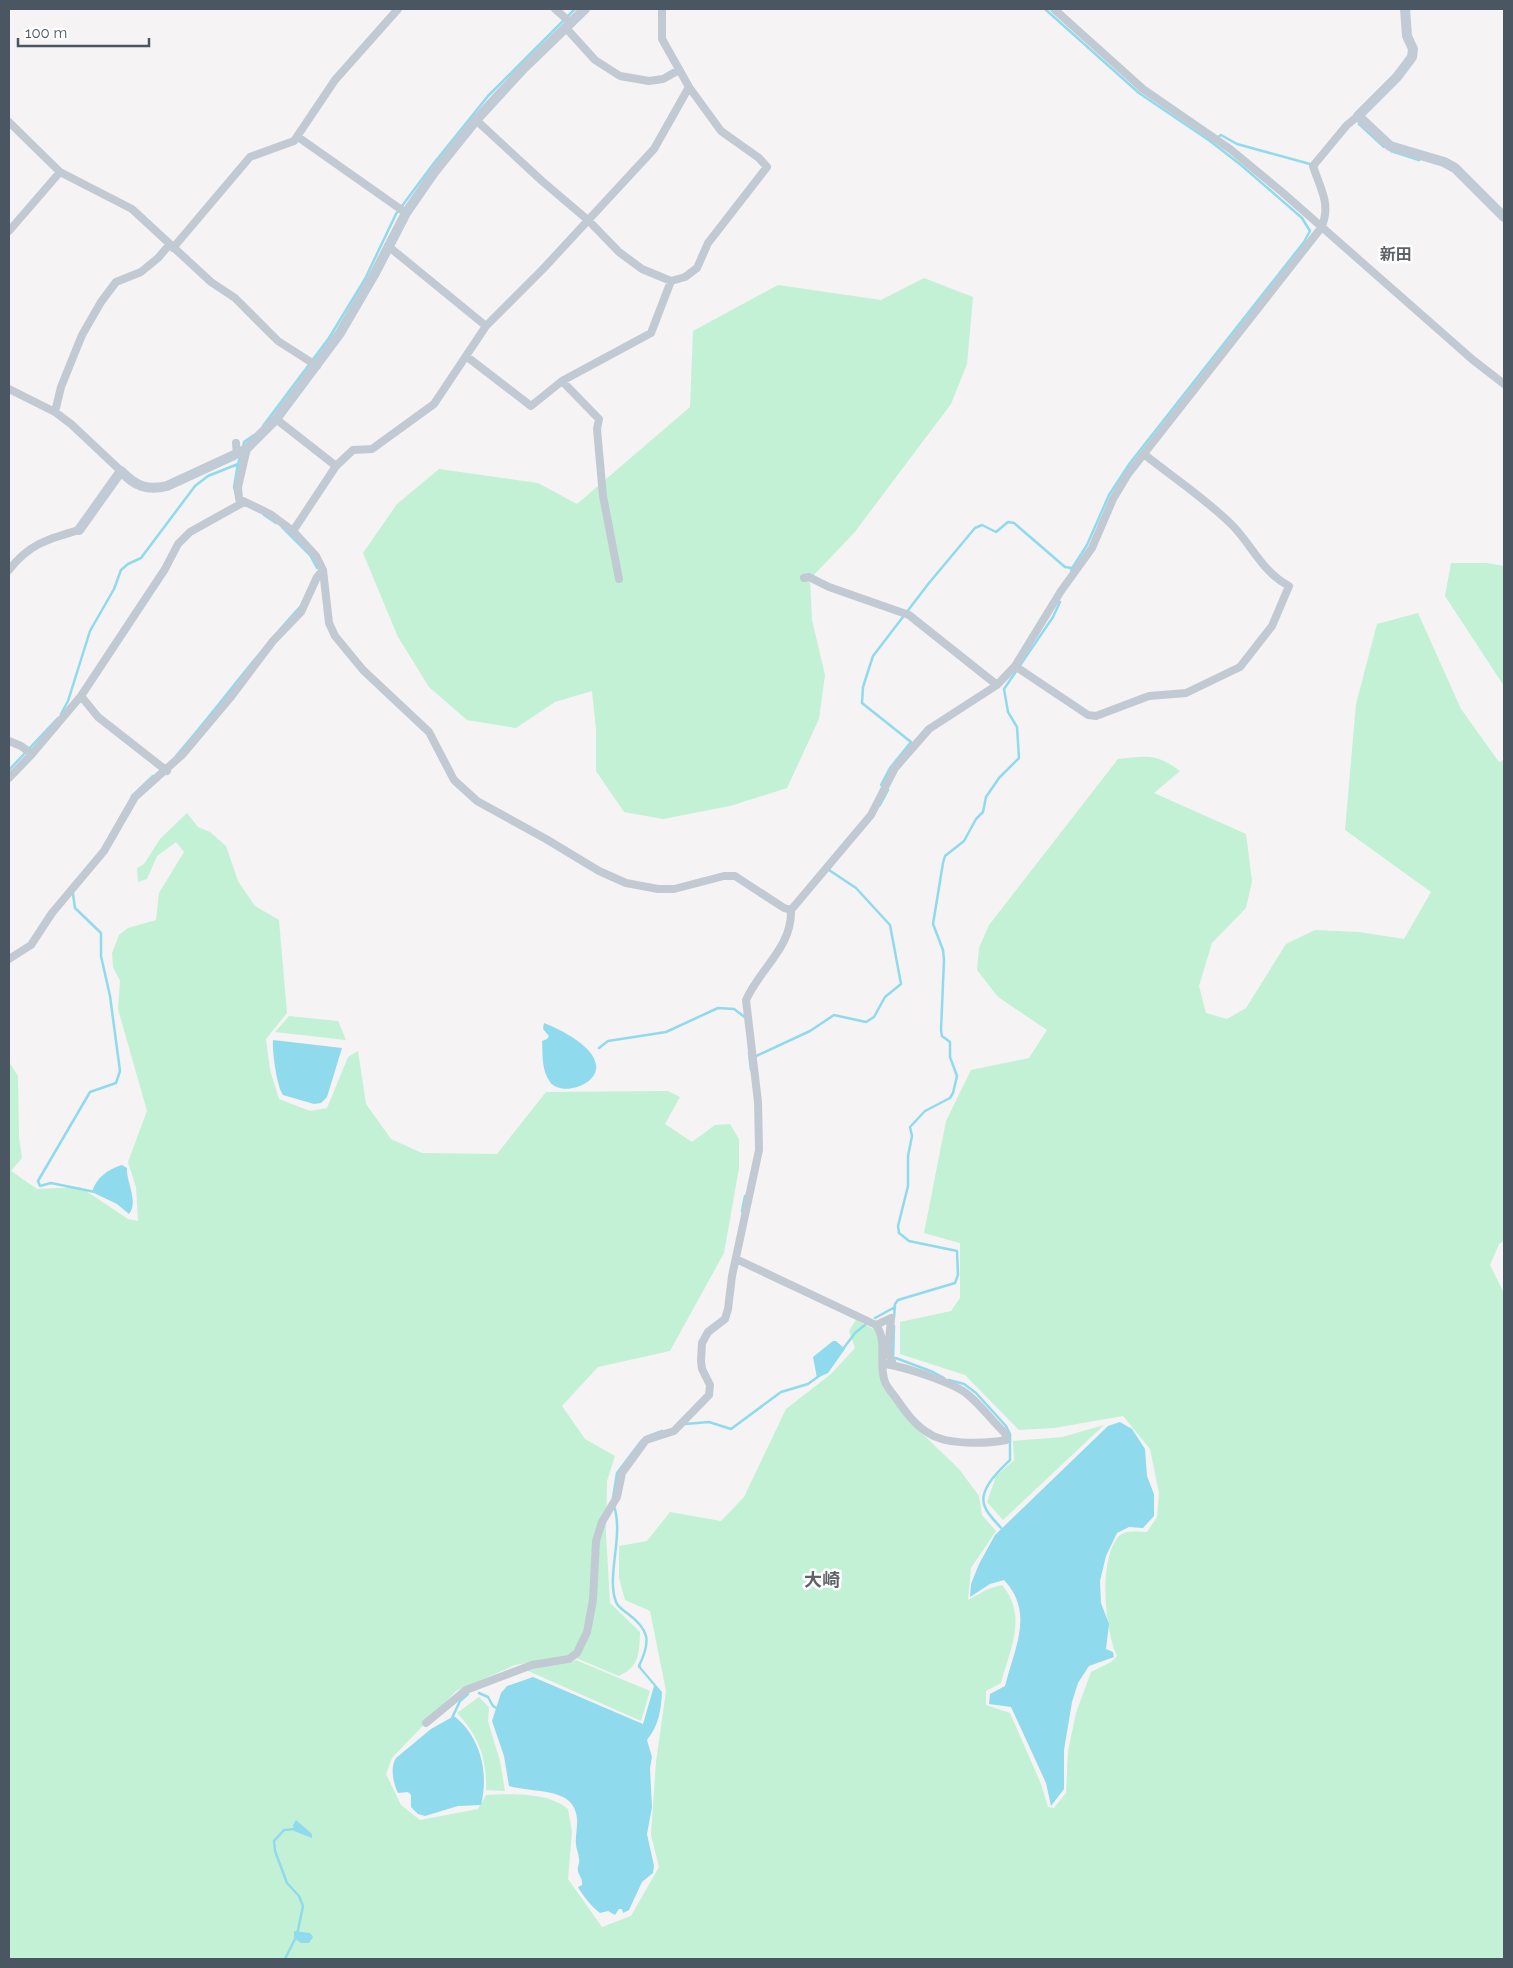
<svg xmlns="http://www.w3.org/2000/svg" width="1513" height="1968" font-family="Raleway,'Noto Sans JP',sans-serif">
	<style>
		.green { fill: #c3f1d5 }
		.water { fill: #90daee }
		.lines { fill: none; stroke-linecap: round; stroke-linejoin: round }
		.stream { stroke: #90daee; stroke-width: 2.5 }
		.street { stroke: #c1cad2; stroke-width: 8 }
		.secondary { stroke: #c1cbd6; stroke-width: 10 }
		.labels { text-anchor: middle; stroke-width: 5; stroke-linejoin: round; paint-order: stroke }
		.neighbourhood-label { font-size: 16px; font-weight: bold; fill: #5f6368; stroke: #fff }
		.quarter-label { font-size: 18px; font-weight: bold; fill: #5f6368; stroke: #fff }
	</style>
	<rect width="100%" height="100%" fill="#f5f3f3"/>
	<path class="green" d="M924,278L973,297L967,364L951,404L854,533L810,579L812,620L825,675L819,719L787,788L730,806L663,819L624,812L596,771V729L592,691L555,702L516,728L467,720L429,687L398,637L363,553L397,504L439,469L538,483L577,504L690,407L693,331L778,285L881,300Z
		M1451,563H1487L1504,566V686L1445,596Z
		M1418,613L1461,709L1499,762L1504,760V1241L1499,1244L1490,1265L1504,1293V1959H9V1062L18,1076L19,1137L22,1158L11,1171L37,1189L80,1187L128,1219L138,1221L136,1187L128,1162L147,1111L118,1009L120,981L113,967L112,953L119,935L128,928L156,920L159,893L184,852L176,842L157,856L147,879L138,882L137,868L144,864L160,839L187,813L198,827L210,832L226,846L238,881L255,906L279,920L287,1013L266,1039L270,1070L279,1099L310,1111L327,1108L348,1057L358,1051L366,1104L391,1139L422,1153L497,1154L546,1092L668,1091L680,1097L665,1124L692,1142L715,1125L730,1124L739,1139V1168L724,1253L670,1351L598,1367L562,1406L585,1439L615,1456L607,1481L606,1534L610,1603L640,1632C639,1653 640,1666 619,1676L569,1655L515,1665L456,1691L392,1758L386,1774L401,1805L420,1820L478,1809L486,1795C512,1794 547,1792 568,1809L572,1832L568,1879L602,1927L631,1916L659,1867L651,1835L656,1762L666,1691L650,1611L625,1600L619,1578V1546L647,1541L670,1512L721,1521L744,1497L786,1409L831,1374L855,1348L849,1331L856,1320L877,1331L883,1388L911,1423L959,1469L979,1496L982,1515L996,1531L971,1568L968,1600L988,1589L1002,1585C1028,1616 1010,1649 1001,1683L986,1691V1705L1010,1713L1041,1784L1048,1807L1054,1808L1066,1793L1068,1751L1076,1713L1091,1672L1111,1662L1117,1656C1105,1629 1098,1562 1118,1537C1125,1529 1138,1532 1147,1532L1157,1517L1159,1493L1150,1449L1123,1416L1054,1428L1019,1430L965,1375L900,1354V1322L951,1311L960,1298V1243L924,1233L946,1121L971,1070L1029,1058L1047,1030L998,997L977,970L979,948L989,925L1118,759C1146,756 1156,753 1180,771L1154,793L1246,834L1252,881L1246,908L1212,943L1199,986L1206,1013L1227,1019L1246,1008L1286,944L1315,930L1359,932L1404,939L1431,892L1345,830L1356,704L1377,624Z
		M289,1016L338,1021L346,1040L275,1032Z
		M1104,1425L1003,1520L987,1502L996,1476L1014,1460L1013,1441L1062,1437Z
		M576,1660L650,1691L641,1721L526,1670L570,1663Z
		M479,1697L489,1707L488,1721L500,1761L505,1791L486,1790C487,1759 479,1736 457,1713Z"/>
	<path class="water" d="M544,1023C560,1029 594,1046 596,1065C599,1085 561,1097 550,1082C541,1069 543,1055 542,1041L547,1039L549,1036L543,1029Z
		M273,1040L342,1048L327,1097L321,1103L314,1104L283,1095C277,1087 272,1052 273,1040Z
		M122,1165L127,1168C126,1182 139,1202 129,1214L117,1204L92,1192C96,1178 108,1169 122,1165Z
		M833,1341H836L845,1349L828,1373L817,1378L813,1357Z
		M1120,1422L1132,1429L1145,1449L1147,1476L1154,1494V1516L1143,1528L1129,1527L1117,1533L1106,1556L1100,1581L1101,1603L1109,1624L1106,1649L1113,1652L1114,1657L1089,1666L1078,1683L1072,1702L1064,1750V1789L1051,1806L1046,1783L1011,1707L989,1704L990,1694L1005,1686C1014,1649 1035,1613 1004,1580L990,1584L970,1597L971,1584L979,1564L995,1535L1108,1426Z
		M640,1666L662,1692C661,1710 659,1725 647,1740L652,1757L650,1768L652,1807L647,1834L654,1866L653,1873L642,1882L629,1910L623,1913L622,1909H619L615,1915L608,1911L600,1913C592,1907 583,1896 578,1887L582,1885C583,1879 579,1876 578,1871C577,1867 580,1863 579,1859C579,1854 576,1849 576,1844C575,1834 579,1824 576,1813C570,1787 532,1793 509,1786L504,1756L492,1721L501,1693L507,1686L533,1677L643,1724L654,1686L638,1667Z
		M454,1716C481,1737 489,1773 481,1805L458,1806L425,1816L418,1814L411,1807V1795L408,1792L398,1793C393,1783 390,1767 396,1758L431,1729Z
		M296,1820L312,1834V1838L294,1831L293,1825Z
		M294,1931L310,1933L313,1937L309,1943H301L294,1938Z"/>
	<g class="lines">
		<path class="stream" d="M1045,9L1139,93L1210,141L1241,165L1302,218L1310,231L1304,242L1130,463L1109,495L1087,545L1071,570
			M1359,124L1384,147
			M1218,137L1221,135L1237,144L1310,164
			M1391,151L1419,160
			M263,426L329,338L365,279L396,214L434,163L488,96L575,9
			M243,447L244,442L254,435
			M236,495L234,487L238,464
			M264,515L276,523
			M282,527L310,555L317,568
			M61,714L68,701L90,631L114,589L121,570L128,564L141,558L195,486L208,476L238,464L241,455
			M176,756C219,707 256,654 300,607
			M9,770L58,718
			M881,785L890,768L911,742L862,703L863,687L873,656L929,583L975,528L982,525L996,532L1008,522L1014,523L1065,567L1072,568
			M132,796L153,776
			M880,805L888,790
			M73,894L75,908L101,933V956L110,996L120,1071L116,1083L90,1092L38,1181L40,1186L51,1183L95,1192
			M599,1048L608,1041L666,1032L718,1008L734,1009L746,1018
			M749,1053L751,1070
			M754,1057L810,1031L834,1015L866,1022L874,1017L885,997L901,984L890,925L856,888L829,870L830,868
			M742,1211L745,1196
			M875,1318L895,1307
			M894,1318L895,1304L898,1300L955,1283L958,1275L957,1251L909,1241L899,1233L898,1226L908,1186V1156L912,1136L910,1127L925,1111L950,1098L953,1093L957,1076L950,1057V1042L942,1036L941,1030L944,960L943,950L933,924L943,863L945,856L964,841L976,819L983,812L986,797L999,778L1019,758L1017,727L1008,712L1004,689L1053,617L1060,602
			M894,1326L893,1357L933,1372L944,1378
			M843,1349L855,1333L866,1324
			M949,1380L964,1384L976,1393L1006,1426L1010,1434V1460C1000,1470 977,1490 985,1507C988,1515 997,1523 1002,1529
			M685,1424L709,1422L731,1429L781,1392L808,1384L819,1376
			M646,1437L662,1431
			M613,1498L617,1473L642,1440
			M614,1506C624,1536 606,1576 616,1602C618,1607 623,1610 627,1613C650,1630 651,1641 639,1666L640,1667
			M479,1693L488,1697L493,1706L498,1709
			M452,1718L460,1701L468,1694
			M285,1959L297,1935L303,1906L299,1896L287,1883L275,1851L274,1841L284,1830L295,1829"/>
		<path class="street" d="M555,9L571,23
			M1054,9L1143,89L1230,149L1282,192L1473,360L1504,384
			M566,28L595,60L620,76L649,81L663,79L679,70
			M476,120L542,181L589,221L619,252L642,269L671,281L685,277L697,268L708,243L767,167L759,158L721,131L689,87L662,39V9
			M9,122L60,172L132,209L211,282L235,298L278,341L317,366
			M298,137L406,213
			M9,231L60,172
			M388,246L486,326
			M173,248L250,157L294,141L335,80L398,9
			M466,356L531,406L562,381L599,419L597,429L603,496L619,579
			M562,381L651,333L671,281
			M9,389L55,412L71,424L121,471
			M55,412L61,387L82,335L101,302L116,282L141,272L158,258L169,245
			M276,419L336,466
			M236,443L237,454
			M247,448L238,487L239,499L270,514L293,531L316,556L323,570L329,623L335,636L363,670L429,732L454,780L477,801L546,839L599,871L626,883L658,889H674L724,876H735L784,908L791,910
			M293,531L336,466L353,450L372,449L434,404L486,326L543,269L654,149L689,87
			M9,570C29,544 48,539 79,530
			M804,578L809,577L829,587L909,615L997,685
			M1015,666L1088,715L1096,716L1149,696L1186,693L1240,667L1272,626L1289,586C1262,572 1252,545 1232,525C1206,499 1174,478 1145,455
			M81,696L165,569L178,544L190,532L244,502
			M9,741L21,746L32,754L9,778
			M32,754L81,696L98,717L167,771
			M791,910L871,815L895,768L929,729L997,685L1015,666L1061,591L1092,548L1113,499L1128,474L1321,228C1332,205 1320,188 1313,166L1347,125L1358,116
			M9,959L31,945L52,913L104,851L135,797L183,754L230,698L273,641L301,612L317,577L323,570
			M736,1259L876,1325C888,1341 878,1364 885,1382C887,1388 894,1395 898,1401C907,1414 916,1426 930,1434C947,1445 986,1444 1006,1440L1005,1433C992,1421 981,1405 967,1394C954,1383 900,1365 883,1364
			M876,1325L891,1318L888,1352L893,1364
			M426,1723L466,1690L532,1665L569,1659L577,1653L587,1632L593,1600L596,1541L602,1522L617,1497L622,1473L646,1440L674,1431L709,1395L710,1385L702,1369L701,1361L702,1343L708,1332L725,1319L728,1309L732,1276L759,1150L758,1102L746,1000C760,968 792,948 791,910"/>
		<path class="secondary" d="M1405,9L1407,36L1413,49L1412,57L1397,77L1358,116L1390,146L1444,162L1455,168L1504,217
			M79,530L121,471C135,486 147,491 167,486L245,450L276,419L340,333L375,273L406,213L435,171L476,120L522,70L585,9"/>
	</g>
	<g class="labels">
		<g class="neighbourhood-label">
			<text x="1396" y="260">新田</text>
		</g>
		<g class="quarter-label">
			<text x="822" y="1586">大崎</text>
		</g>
	</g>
	<rect width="1513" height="1968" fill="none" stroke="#4a5661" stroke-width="20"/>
	<path d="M18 38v8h131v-8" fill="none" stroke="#4a5661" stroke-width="2.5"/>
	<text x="25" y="38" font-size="15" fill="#4a5661" stroke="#ffffff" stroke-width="4" paint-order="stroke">100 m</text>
</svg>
